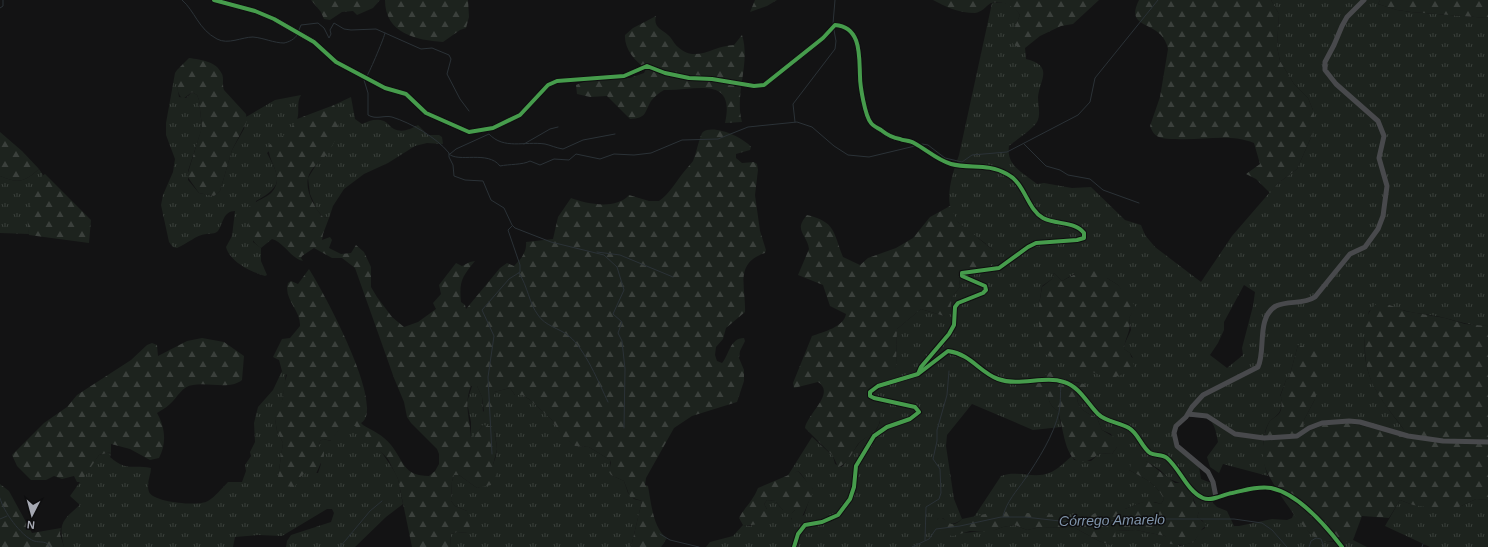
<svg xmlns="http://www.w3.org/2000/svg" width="1488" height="547" font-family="Arial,sans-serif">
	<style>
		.grass { fill: url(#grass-tufts); fill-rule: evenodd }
		.forest { fill: url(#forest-firs) }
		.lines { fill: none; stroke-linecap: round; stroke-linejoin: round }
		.stream { stroke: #2b3237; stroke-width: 1 }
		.minor { stroke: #48494c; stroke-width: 5 }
		.cycleway-casing { stroke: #0e0e0f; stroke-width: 6 }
		.cycleway { stroke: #469c4c; stroke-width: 4 }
		.labels { text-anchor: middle; stroke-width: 3; stroke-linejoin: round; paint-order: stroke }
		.water-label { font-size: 14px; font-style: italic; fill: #8095ab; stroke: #0e0e0f }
	</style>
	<defs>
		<pattern id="grass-tufts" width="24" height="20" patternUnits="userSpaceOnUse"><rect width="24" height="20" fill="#1d231e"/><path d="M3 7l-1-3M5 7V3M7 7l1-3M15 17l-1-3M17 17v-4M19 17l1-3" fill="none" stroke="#3b403c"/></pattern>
		<pattern id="forest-firs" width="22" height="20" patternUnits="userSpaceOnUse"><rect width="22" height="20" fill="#1d231e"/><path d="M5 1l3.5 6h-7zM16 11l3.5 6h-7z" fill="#3b403c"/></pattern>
	</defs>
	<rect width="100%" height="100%" fill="#131314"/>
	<path class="grass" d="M1271,0H1380L1378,4L1397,10L1411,12L1488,18V326C1472,326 1460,322 1445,318C1425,313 1406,314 1387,304L1369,311C1356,372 1373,389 1408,435L1348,423L1324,422L1315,429L1306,432L1303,429L1304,420L1315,399L1298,345L1289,378L1286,380L1280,396L1282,398C1281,404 1282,411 1277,415C1275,417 1272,419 1270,421C1260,435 1262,461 1268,476L1223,464L1219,473L1210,467L1207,457L1218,442C1214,418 1210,417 1187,417L1178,425L1175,435L1180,447L1199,466L1201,479L1214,484L1213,503L1217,507L1227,511L1234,526H1239L1272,519L1287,520L1292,518L1294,513L1310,533L1327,542L1353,540L1367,547H706L710,542L733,536L743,525L751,526L767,509L764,504L767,500L775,501L783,510H795L792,513L791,519L793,520L804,515L813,489C807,485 805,477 798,471L787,477L812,437L833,456L835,464L842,467L860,442L877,429L880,422L871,390L896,367L897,329L921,309L944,316L952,297L960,287L958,271H973L993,250C983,240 969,233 959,223C941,206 952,175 959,155L992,3C1005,1 1013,4 1020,15L1014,29L1019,48H1025L1026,59C1054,66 1040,79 1038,97C1038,105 1041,115 1037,122C1033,129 1016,140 1009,146C1006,166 1023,172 1037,184L1044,183L1072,188L1091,187L1125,220L1141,225L1145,235L1155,247L1201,282L1232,236L1277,184L1297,169L1313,133V110L1308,98L1294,84L1280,61L1277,47L1279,14ZM1054,273L1062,281L1074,274L1107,278L1118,285L1134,309L1129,318L1131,330L1125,343L1124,349L1130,353L1133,358L1039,305L1042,286L1052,279ZM1244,285L1255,292L1253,306L1242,348L1243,355L1227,368L1210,355L1218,343L1224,330V322ZM1064,377C1070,384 1080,380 1087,387L1077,398C1078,410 1088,413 1097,418L1102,430L1111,434L1117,447L1112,454L1100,453L1091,461L1074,460L1072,456C1065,462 1057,470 1049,473C1034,479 1017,470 1001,476L974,517H1090L1095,513L1125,509L1140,503L1155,502L1161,504L1164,499C1155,482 1145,479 1129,470L1146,461L1160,470L1169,479L1180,483L1193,498L1199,512L1197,517L1203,521L1205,528L1200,531L1194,542L1180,546L1165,536L1136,530L1115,531L1111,545L1099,541L1075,528L1041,527L1027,530L1015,525L1003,527L995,530L963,533L937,519L943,518L948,524C954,524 957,523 962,519L954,499L946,446L947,435L972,404L1033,430L1061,427L1058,411C1047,403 1050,400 1046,389Z
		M177,70V85L179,97L186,98L192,92L197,95L199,100L202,128L188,171V180L199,193L214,196L220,191L232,150L244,129L246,117L275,100L301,95C296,103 300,111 297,120C292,133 277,144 267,153C281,179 283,186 256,201L253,242L261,248V261L267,275L265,276C251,272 230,262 226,247L232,236L235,211C223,211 223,224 218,231C214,235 210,233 206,234C196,235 187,244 177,248L173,247L169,242L161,205L163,195L173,172L175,159L166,135V123L175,73Z
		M351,97L355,119L362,124C369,121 376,118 384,121C388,123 390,127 394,129C402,133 411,129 418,125L428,135H439L442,137L443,144L427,143L415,146L388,163L364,174L344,189L333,206L329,218L323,217L317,210L310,194L308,178L316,165L327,153L335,139L336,110L334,105Z
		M39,169L43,175L28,229L29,234L0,233V176C19,184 24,182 39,169Z
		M282,371L286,373L283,398L275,419L277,431L283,443L278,477L298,479L305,473H318L321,464L319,446L320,441L323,439L331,441C335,432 345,422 356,426C367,431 394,467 398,479C400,487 401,496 403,504L386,517L355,547H286L287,541L291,535L331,522L334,513L332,509H327L282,536L258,535L235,537L233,547H64C58,524 62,520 80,505L70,496L99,455L111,452L110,457C127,472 131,464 151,468C151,475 146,483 149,492C153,502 198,507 208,501C215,497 222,488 228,482H242L246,471L245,465L251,456L250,452L255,442L254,423L258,407L273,390Z
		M472,386H477L482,397L483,412L494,398V392L510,388L515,395H522L529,399L552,420L562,435L575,446L589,447L610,460L611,475L624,481L628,493L634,499L642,501L631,547H450L451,534L457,532L468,533L467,511L455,506L451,501L452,481L454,475H459L477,488L486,485L496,456L497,449L495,432L483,425L471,441V422L467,402Z
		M1476,499L1488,500V547H1430L1385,526L1400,500L1413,505L1459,507Z"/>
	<path class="forest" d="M311,0H380L373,8L357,15L353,11L342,12L330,20L324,19L321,12Z
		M385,0H468L469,17L466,28L460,30L443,42C417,40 385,34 385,0Z
		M755,0H777L767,6L750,12Z
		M933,0H1099L1073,24L1061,26L1040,36L1025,48H1019L1013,44L1014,29L1020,15C1014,6 1002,0 991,3C985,7 982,12 975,13C959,13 946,7 933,0Z
		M1139,0H1271L1279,14L1277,47L1280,61L1294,84L1308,98L1313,110L1315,119L1313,133L1297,169L1277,184L1270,193L1256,179L1246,174L1260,164L1254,143C1229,133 1201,141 1175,139C1170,139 1164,139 1159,137C1154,135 1152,131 1150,126L1160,97L1168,49C1162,18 1123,32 1139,0Z
		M1380,0H1488V18L1411,12L1397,10L1378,4Z
		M656,16C653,27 661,29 668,35C672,38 674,44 678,47C696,64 714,45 734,45L742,35C751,64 734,93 742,122L725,123C736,74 694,91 664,90C659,93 655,96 651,101C644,113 647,118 630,119L607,96L590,97L577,94L576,85L588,80L630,78L644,73L646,69C635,61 624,49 625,35L633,28Z
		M189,58C202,60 216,61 222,74C224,78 222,85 224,90L246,114L247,121L232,150L220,191L214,196L199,193L187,176L202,127L199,100L197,95L192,92L183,99C175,93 177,79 177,70Z
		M334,105C343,122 338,139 327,154C321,161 310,168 308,178C305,191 315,209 323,217L329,218L323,234L322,240L330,237L332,240L329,248L341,254L351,253L356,245L364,252L371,267V287L377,297L392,317L404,327L418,322L436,309L433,303L441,294L439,285L456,263L462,266L470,262L475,261C462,277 459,281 461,302L465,305L466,309L500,268L507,263L514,266C521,259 527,252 526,242L553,239L558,217L571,198C587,204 616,210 629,195L649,201H659C670,193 675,183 683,173C686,169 690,165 693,161C696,155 700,134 703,132C714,124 744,138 751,147L750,150L736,154V158L742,163L754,162L757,164L758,170L755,195L760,231L766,250L765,253C734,263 746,287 745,312L726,328L723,339L716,347L715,355L717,361L722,363C729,355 730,338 744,338L745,341L740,351L739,358L744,370V381L737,402L692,416L674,428L646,478L645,485L648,486C651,502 653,529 667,538L661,547H631L642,501L630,497L624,481L611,475L609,472L611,463L610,460L589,447L575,446L562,436L552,420L529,399L522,395H515L510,388L494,392C493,405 499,407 492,421L485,419L482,397L477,386H471C463,405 471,421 471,440L483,425L494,427L497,449L493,465L497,473L491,485L477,488L459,475H454L452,481L451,501L455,506L467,511L470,528L468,533L457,532L451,534L450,547H412L398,479L388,459L355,426C344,425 336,430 332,441L323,439L320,441L319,446L324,452V456L315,476L305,473L298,479L295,487L283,486L278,477L283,443L277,431L275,419L276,412L283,398L284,384L287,375L282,371L279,360L273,357L282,339L290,338L300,326C301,310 283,299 288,283L291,281L298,284L309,269C322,289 387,408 361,423L363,425C373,431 383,435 391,445C404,461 403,476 429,476L435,471L439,464V454L437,449L411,423L407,417L404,402L394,378L355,268L342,258H332L314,248L302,256L301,258L303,261C290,258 285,243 272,239L261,248C246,238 248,224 249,207C255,201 268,197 272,192C286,175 266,162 269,145C281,138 290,132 297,119Z
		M0,132L22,151L39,169C24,182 19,184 0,176Z
		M45,174L91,220L89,243L29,235C25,221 32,181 45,174Z
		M950,206L958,222L993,250V260L989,269L958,271L960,287L952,297L950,311L944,316L921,309L897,329L896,367L891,377L871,390L872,394L881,404C880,411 882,421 877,428C873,435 863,438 858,444C853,451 847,465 838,467L833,456L805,428C807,414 836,393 818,382L794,388L793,383L812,336C823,332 844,327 846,314L830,306L823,285L798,275L809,249C807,234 793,231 807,215C836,222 833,232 843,257L860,265L868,258L896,248L913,238L930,217Z
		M1091,270H1105L1107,278L1118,285L1136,307L1129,318C1132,332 1125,336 1124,349L1130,353L1135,369L1111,379L1039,352V305L1042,287L1052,279L1054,273L1062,281L1081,271Z
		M1378,303L1387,304L1405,311L1445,318L1465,324L1488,326V500L1476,499L1459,507L1439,509L1413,505L1400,500L1389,518L1362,516L1353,540L1347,541L1344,545L1338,540C1332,541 1325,543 1320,541C1305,534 1264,476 1263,459C1262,449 1264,429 1270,421C1274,417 1279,416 1281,410C1282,406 1281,402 1282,398L1280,397L1286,380L1289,378L1298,345L1322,352L1315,399L1304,420L1303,429L1306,431C1322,431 1322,415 1345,419L1348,423L1407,435C1403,427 1395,418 1389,410C1368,381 1364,368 1365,333C1365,321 1367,310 1378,303Z
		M202,338L224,342L244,356L242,380C230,390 208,382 193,385C182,386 177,398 170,404C166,408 161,410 157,413C165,427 167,443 159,458L150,460L130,449L111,444V452L99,455L81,482H77L74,476L62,479L54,476L46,480H31L17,466L12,455L44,423L67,407L77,395L131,360L147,345L152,343L157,345L158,356L187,341Z
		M1059,369L1064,372L1067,381L1084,384L1087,387L1085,393L1077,398C1078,410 1088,413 1097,418L1102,430L1117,439V447L1112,454L1100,453C1065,482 1065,432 1058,411C1047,403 1050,400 1046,390L1036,391L1030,387L1033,382C1044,379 1048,370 1059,369Z
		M1133,457H1141L1175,483H1185L1196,494L1193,498L1194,503L1201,507L1197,517L1207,525L1202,529L1194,542L1184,545L1170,544L1165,536L1136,530L1115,531L1116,539L1111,545L1099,541L1075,528L1041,527L1027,530L1015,525L1003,527L990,532L970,531L953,536L946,535L935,527V522L940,517C949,521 951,530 962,519L999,511L1089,517L1101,509H1125L1140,503L1149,501L1161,504L1164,499C1155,482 1145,479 1129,470Z
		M798,471L814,490L802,517L795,520H792L790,515L795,510H783L775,501L767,500L764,504L768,511V518C760,524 753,526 743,525L739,518C744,508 753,501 758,488Z
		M0,484L9,491L32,533L61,528L60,534L64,547H0Z"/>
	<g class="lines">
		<path class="stream" d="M182,0C195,11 198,29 217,39C228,45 242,37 253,37C264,38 274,43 284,43C289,42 295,39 297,35
			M0,8L3,6V0
			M833,24L835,0
			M299,30L301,25L318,23L324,28L329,38L331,34L330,30L334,23L344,29L351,30L376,29L421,49L432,48L449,55L451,59L447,74L460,99L469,111
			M367,76C370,71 385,36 385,33
			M364,80L368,93V115C376,120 384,115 392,117C411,123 436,137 449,153V157L453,165L454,176L465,180L483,181L491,200L504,208L512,225L515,228L551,242L604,255L617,267L624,290L613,314L622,322L618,333L622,341L625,369L624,428
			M795,122L793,104L835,49L836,41L834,30
			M524,144L550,129L558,127
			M922,144L928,145L945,158L962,162L972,155L1007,152L1078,115L1090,102L1095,78L1158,0
			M1024,144L1046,166L1060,170L1068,175L1090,179L1103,190L1139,203
			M449,154C458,163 488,150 500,166C509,164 523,165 530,161L540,165L554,159L569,160L576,154L600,159L614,154L634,155L651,153L682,140L718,139L748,127L797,122L812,127L834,146L848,155L869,157L915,146
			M450,154L456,149L489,134C504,150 524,141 545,144C550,145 556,148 563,149L583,140L615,134
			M597,252L620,255L673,277
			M519,273C528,287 529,303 538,315C545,326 559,328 569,336C585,349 599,383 608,402
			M492,454L488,377L494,336L482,310L509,279L520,272V265L508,230L512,226
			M0,498C3,511 21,536 34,541C40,543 47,540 50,547
			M1003,516C1007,501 1016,492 1025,479C1038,460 1054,435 1059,412C1061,404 1060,394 1061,384
			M0,519L7,516
			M660,534L670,540L699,547
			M925,540L926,507L939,499L941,493L940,469L933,459L937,441V430L947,395L949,371
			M340,547L370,511L382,501
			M912,547L929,539L936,529L960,526L1001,517H1025L1077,523H1099L1122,519H1234L1262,523L1272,530L1287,547
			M1309,547L1311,541L1316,538L1321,539L1324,547
			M1422,547L1423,544"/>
		<path class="minor" d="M214,0L255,11L274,19L314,42L336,62L385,88L406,94L426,113L469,132L493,128L520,115L548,85L557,81L624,76L647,66L665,73L689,78L712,79L754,86L764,85L823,38L835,25C862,27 859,57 860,76C860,86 865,116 871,123C873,126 878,128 881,130C886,134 893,138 900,139C904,141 910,140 914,143C927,150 937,160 951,164C970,169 988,163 1007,174C1025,183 1027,209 1043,218C1056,225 1075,221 1084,233V238L1077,240L1036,243L1028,247L999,268L962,273V276L985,286L986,290L983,293L958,303L955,307L954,325L949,334L921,367L918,374
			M1188,414L1207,416L1235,434L1264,438L1297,436L1309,428L1322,423L1349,421L1360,422L1408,436L1443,441L1488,442
			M1216,497L1213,482L1208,472L1177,446L1174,433L1176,426L1186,417L1192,407L1203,395L1258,367C1266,351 1256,317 1276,306C1289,300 1303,305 1315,297L1350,254L1365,247L1378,229L1383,216L1387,186L1379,158L1384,136L1378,121L1336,84L1325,70V62L1334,45L1342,26L1347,17L1364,0
			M794,547L798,534L805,525L822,522L838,515L850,499L854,487L856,466L874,436L887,427L910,419L919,412L915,407L874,398L870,396V392L878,386L918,374L948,351C971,354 979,372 998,379C1020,387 1044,375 1064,382C1080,387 1087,403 1098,414C1106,422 1119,422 1129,428C1138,433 1141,446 1150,453C1155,456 1162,454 1167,458C1180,469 1187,491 1203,498C1212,502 1224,494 1232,493C1245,490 1259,486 1271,488C1299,494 1326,526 1342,547"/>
		<defs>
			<path id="cycleway" d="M214,0L255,11L274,19L314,42L336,62L385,88L406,94L426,113L469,132L493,128L520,115L548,85L557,81L624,76L647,66L665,73L689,78L712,79L754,86L764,85L823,38L835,25C862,27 859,57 860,76C860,86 865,116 871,123C873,126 878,128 881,130C886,134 893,138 900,139C904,141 910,140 914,143C927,150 937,160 951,164C970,169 988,163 1007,174C1025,183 1027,209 1043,218C1056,225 1075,221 1084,233V238L1077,240L1036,243L1028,247L999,268L962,273V276L985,286L986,290L983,293L958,303L955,307L954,325L949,334L921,367L918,374
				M794,547L798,534L805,525L822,522L838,515L850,499L854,487L856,466L874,436L887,427L910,419L919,412L915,407L874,398L870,396V392L878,386L918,374L948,351C971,354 979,372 998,379C1020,387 1044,375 1064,382C1080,387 1087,403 1098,414C1106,422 1119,422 1129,428C1138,433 1141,446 1150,453C1155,456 1162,454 1167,458C1180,469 1187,491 1203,498C1212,502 1224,494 1232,493C1245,490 1259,486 1271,488C1299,494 1326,526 1342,547"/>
		</defs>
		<use href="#cycleway" class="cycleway-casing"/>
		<use href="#cycleway" class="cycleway"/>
	</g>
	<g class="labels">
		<g class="water-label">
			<text transform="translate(1112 520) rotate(-1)" y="5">Córrego Amarelo</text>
		</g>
	</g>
	<g transform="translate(32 515) rotate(186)" stroke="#0e0e0f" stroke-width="3" paint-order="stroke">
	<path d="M0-3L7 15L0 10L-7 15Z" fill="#a6a9b3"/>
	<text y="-6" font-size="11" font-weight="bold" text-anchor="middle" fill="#a6a9b3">N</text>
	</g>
</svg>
